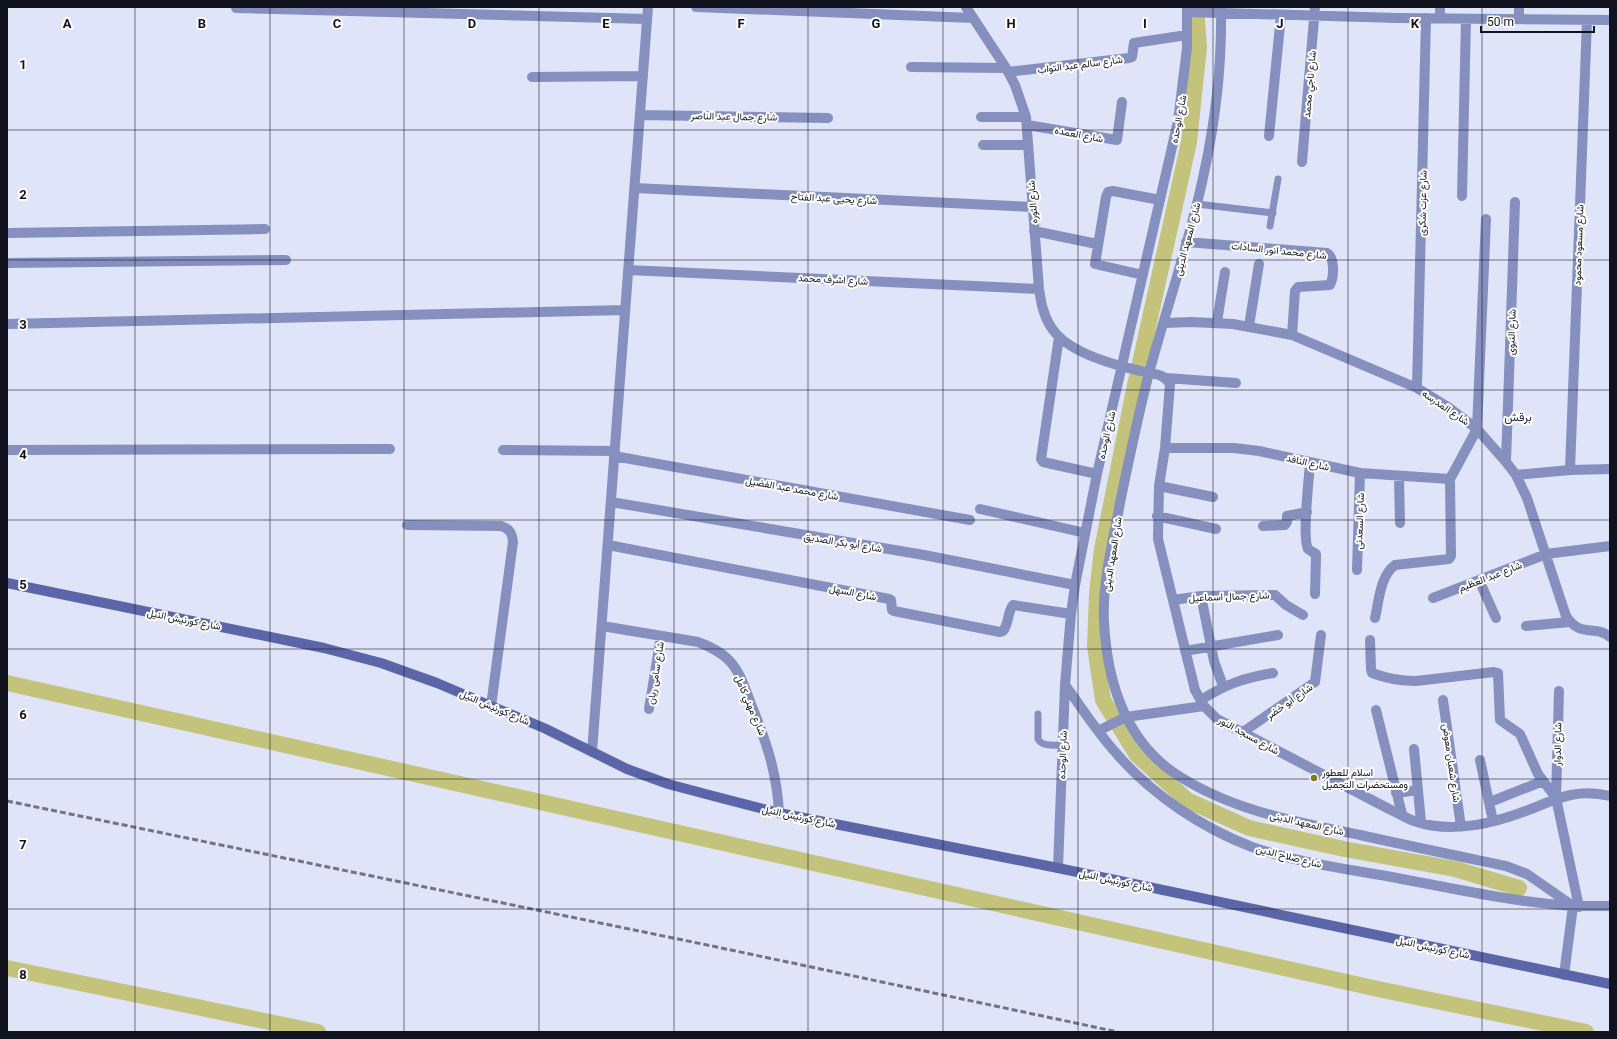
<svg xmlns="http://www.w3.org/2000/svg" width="1617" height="1039" font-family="Roboto,Vazirmatn,sans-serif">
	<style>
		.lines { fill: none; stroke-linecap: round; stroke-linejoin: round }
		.canal { stroke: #c3c37b; stroke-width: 16 }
		.service { stroke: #8690be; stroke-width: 7 }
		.minor { stroke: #8690be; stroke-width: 10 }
		.secondary { stroke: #5a66a8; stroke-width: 10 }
		.rail { stroke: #707383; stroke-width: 3; stroke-dasharray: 6 3; stroke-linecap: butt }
		.grid { fill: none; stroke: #10121e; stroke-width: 1; stroke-opacity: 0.55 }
		.poi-dot { fill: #7b7a20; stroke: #fff; stroke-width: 1.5 }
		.labels { text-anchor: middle; stroke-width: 4; stroke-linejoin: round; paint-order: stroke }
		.street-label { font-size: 10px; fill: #10121e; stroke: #fff }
		.poi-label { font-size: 10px; fill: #10121e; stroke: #fff; text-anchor: start }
		.quarter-label { font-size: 12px; fill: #272c47; stroke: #fff }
		.grid-label { font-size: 13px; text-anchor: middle; font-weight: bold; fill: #10121e; stroke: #fff; stroke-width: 4; stroke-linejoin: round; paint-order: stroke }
	</style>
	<rect width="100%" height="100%" fill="#dfe4f9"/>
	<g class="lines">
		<path class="canal" d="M1196,7L1199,47L1189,142L1134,390L1102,549L1097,594L1095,646L1103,700L1137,755L1187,800L1249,828L1344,849L1455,869L1519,888
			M7,683L1378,989L1586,1032
			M7,968L318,1032"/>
		<path class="service" d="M1197,204L1273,213
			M1270,226L1278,179
			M1038,714V739C1042,747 1054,745 1063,745"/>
		<path class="minor" d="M696,7L973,18
			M966,7L1006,68L1015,85L1026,117L1039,289C1041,302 1043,315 1051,327C1066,352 1114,365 1141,371C1153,374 1163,373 1170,384L1165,448L1159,486L1158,539L1195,690L1204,706L1217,719L1389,809C1398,813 1406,818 1414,821C1454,835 1499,822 1536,807C1562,796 1581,789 1610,796
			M1221,7C1222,63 1216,118 1204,173C1190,241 1167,306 1149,373C1138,416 1129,459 1120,503C1113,542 1102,582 1104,622C1107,678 1123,735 1170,770C1225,809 1295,822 1360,835C1409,846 1458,856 1506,866L1527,874L1573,906H1610
			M1519,7V19
			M236,8L647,19
			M1187,12L1397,18L1610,20
			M1440,18V7
			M911,67L1006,68
			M1008,72L1129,58L1132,57L1134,43L1187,35
			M532,77L643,76
			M640,115L828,118
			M981,117H1026
			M1027,125L1117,140L1122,102
			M1269,136L1281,15
			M983,145H1028
			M1302,162L1315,7
			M635,188L1033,207
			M1462,196L1466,19
			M1034,231L1097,244
			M7,233L265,229
			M1186,242L1327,253C1335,258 1334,277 1330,285L1298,287L1295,291L1292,335
			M7,263L286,260
			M628,270L1039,289
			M1143,275L1095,264L1106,197L1108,192L1113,191L1160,200
			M1217,322L1225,272
			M1165,323L1191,322L1233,324L1292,335L1417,388L1448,407L1477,429L1506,462L1516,475L1527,498L1566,616C1581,639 1595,624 1610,637
			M7,324L625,310
			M1249,326L1259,264
			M1059,337L1041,459L1043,462L1097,474
			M1166,378L1236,383
			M1417,388L1426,18
			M1165,448H1234L1259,451L1360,473L1450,479
			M7,450L390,449
			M503,450L615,451
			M614,456L970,520
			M1506,462L1515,202
			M1310,463C1309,478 1302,538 1308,549C1310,551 1313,552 1316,554V557L1315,594
			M1570,470L1587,20
			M1516,475L1570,470L1610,469
			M1399,477L1400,523
			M1159,486L1213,497
			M611,502L924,555L1075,585
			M980,509L1085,533
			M1157,516L1216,529
			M407,525L501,526C510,529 512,533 513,542L491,706
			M1263,526L1285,525L1287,522V516L1307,512
			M608,545L889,599L891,600L892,610L894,611L1000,632L1003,631C1009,624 1007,613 1013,605L1071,614
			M1357,570L1360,473
			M1479,580L1496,618
			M1201,596L1214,661L1223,686
			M1433,598L1546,554L1610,546
			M1173,600L1201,596L1275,595L1286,605L1303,615
			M1375,618C1379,601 1380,576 1395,565L1449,559L1451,556L1450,479L1477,429L1486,219
			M602,626L698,642C711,647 724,653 733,665C742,676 746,691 751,704C766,741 777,772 779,813
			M1526,626L1570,622
			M1370,640L1371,669L1372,673C1385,678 1401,681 1416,681L1494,672L1498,673L1500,720L1520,734L1538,774L1556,798
			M1185,651L1278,635
			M1065,685C1082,708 1097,732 1116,753C1151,794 1202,828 1252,847C1298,863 1349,869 1397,878C1456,889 1514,902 1573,906L1564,975
			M1559,691L1556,798L1579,907
			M1201,700C1226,684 1244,678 1273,673
			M1443,700L1461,827
			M649,709L661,636
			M1376,710L1402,814
			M1098,731L1126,717L1204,706
			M1243,732L1315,682L1321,635
			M1414,749L1421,822
			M592,752L648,7
			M1480,760L1493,821
			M1396,793L1418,790
			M1490,802L1543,781
			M1058,868L1065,685L1071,614L1075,585L1097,474L1178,121L1187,48V7"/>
		<path class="secondary" d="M7,583L324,648L381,663L437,683L491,706L544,728L627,769L668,784L717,797L779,813L1058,868L1610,984"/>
		<path class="rail" d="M7,801L712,946L1118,1032"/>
	</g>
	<path class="grid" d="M135,7V1032M270,7V1032M404,7V1032M539,7V1032M674,7V1032M808,7V1032M943,7V1032M1078,7V1032M1213,7V1032M1348,7V1032M1482,7V1032M7,130H1610M7,260H1610M7,390H1610M7,520H1610M7,649H1610M7,779H1610M7,909H1610"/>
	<circle class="poi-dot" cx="1314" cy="778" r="4"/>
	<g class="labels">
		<g class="street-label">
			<text transform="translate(1080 64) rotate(-7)" y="4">شارع سالم عبد التواب</text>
			<text transform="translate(1309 84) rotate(-85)" y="4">شارع ناجي محمد</text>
			<text transform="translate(734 116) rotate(1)" y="4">شارع جمال عبد الناصر</text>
			<text transform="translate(1178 119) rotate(-79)" y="4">شارع الوحده</text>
			<text transform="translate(1079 134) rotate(11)" y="4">شارع العمده</text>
			<text transform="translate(834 198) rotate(3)" y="4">شارع يحيى عبد الفتاح</text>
			<text transform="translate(1032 202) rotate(-94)" y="4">شارع الثوره</text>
			<text transform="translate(1422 203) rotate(-89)" y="4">شارع عزت شكرى</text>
			<text transform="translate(1187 239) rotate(-75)" y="4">شارع المعهد الدينى</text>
			<text transform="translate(1578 245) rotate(-88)" y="4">شارع مسعود محمود</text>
			<text transform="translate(1279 250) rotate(6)" y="4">شارع محمد انور السادات</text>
			<text transform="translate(833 279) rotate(3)" y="4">شارع اشرف محمد</text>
			<text transform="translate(1511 332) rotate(-88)" y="4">شارع النبوى</text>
			<text transform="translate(1446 407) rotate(34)" y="4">شارع المدرسه</text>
			<text transform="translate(1106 435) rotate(-77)" y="4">شارع الوحده</text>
			<text transform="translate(1308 462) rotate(13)" y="4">شارع النافد</text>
			<text transform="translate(792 488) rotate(10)" y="4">شارع محمد عبد الفضيل</text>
			<text transform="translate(1359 521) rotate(-88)" y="4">شارع السعدنى</text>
			<text transform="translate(843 542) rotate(9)" y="4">شارع أبو بكر الصديق</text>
			<text transform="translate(1112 554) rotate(-81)" y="4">شارع المعهد الدينى</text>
			<text transform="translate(1490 576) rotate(-21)" y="4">شارع عبد العظيم</text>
			<text transform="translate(853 592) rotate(11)" y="4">شارع السهل</text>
			<text transform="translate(1229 596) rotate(-2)" y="4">شارع جمال اسماعيل</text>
			<text transform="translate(184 619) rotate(11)" y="4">شارع كورنيش النيل</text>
			<text transform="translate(655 673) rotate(-81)" y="4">شارع سامى ريان</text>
			<text transform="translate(1289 701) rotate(-35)" y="4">شارع أبو خضر</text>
			<text transform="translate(751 705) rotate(67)" y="4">شارع مهني كامل</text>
			<text transform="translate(495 707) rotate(23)" y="4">شارع كورنيش النيل</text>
			<text transform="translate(1249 735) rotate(29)" y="4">شارع مسجد النور</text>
			<text transform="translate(1557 744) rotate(-89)" y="4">شارع الدوار</text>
			<text transform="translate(1062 755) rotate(-88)" y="4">شارع الوحده</text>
			<text transform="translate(1452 763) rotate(82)" y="4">شارع شعبان معوض</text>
			<text transform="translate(799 816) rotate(12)" y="4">شارع كورنيش النيل</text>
			<text transform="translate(1307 823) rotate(13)" y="4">شارع المعهد الدينى</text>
			<text transform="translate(1289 856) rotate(14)" y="4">شارع صلاح الدين</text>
			<text transform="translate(1116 880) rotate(12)" y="4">شارع كورنيش النيل</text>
			<text transform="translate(1433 947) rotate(12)" y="4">شارع كورنيش النيل</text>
		</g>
		<g class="poi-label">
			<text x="1322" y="776">اسلام للعطور<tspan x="1322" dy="12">ومستحضرات التجميل</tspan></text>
		</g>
		<g class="quarter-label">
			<text x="1518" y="421">برقش</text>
		</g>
	</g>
	<g class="grid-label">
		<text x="67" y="28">A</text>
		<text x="202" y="28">B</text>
		<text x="337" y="28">C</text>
		<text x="472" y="28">D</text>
		<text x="606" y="28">E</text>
		<text x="741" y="28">F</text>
		<text x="876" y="28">G</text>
		<text x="1011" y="28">H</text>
		<text x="1145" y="28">I</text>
		<text x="1280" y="28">J</text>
		<text x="1415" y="28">K</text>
		<text x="23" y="69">1</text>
		<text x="23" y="199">2</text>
		<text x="23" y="329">3</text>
		<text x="23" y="459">4</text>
		<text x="23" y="589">5</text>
		<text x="23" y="719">6</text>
		<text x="23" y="849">7</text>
		<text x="23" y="979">8</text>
	</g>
	<rect width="1617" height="1039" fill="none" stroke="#10121e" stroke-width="16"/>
	<path d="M1481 26v6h113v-6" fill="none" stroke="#10121e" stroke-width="2"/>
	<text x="1487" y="26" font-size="12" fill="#10121e" stroke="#ffffff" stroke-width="3" paint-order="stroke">50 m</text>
</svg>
